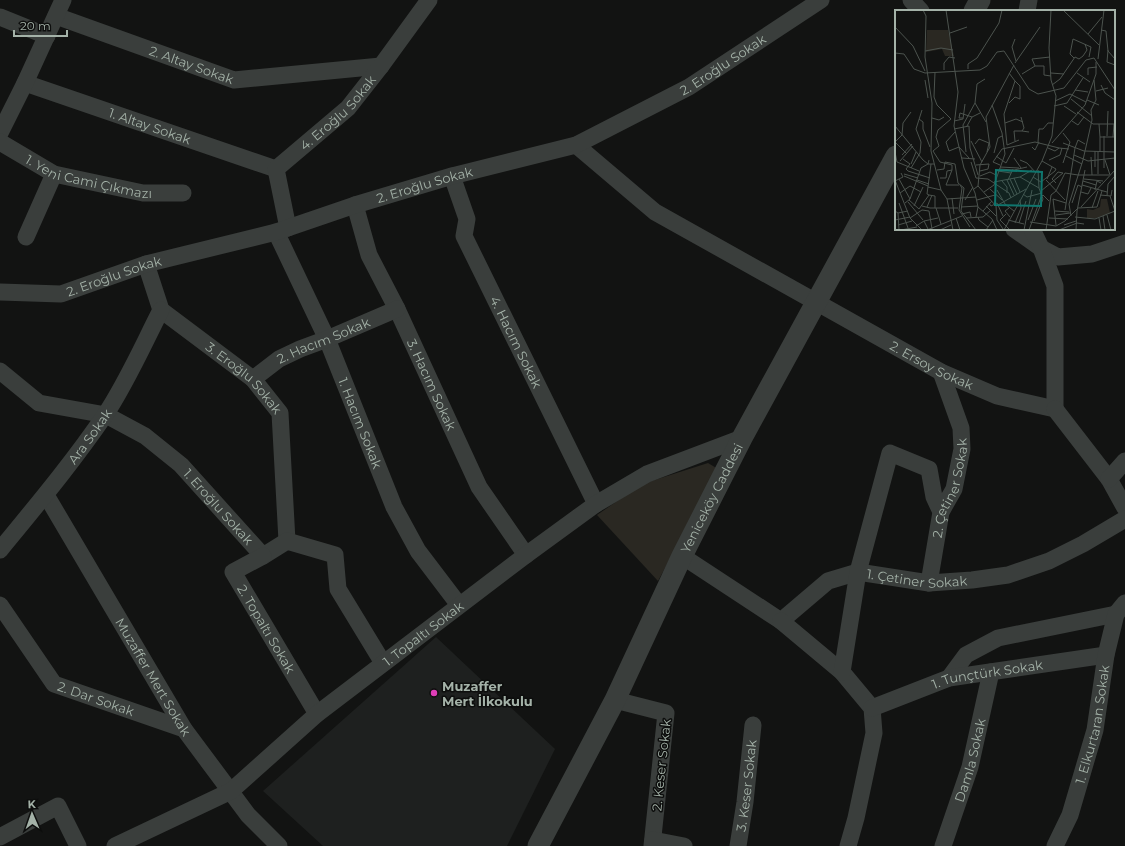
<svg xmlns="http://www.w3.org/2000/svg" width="1125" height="846" font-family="Montserrat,sans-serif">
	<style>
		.built { fill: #1e201f }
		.green { fill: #2a2822 }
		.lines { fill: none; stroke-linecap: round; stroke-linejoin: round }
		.minor { stroke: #3a3e3c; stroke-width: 17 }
		.tertiary { stroke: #3a3e3c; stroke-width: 21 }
		.poi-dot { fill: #df3db7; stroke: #0d0e0d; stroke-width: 1.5 }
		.labels { text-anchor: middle; stroke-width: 3; stroke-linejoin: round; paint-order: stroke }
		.street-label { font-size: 13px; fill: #a4b2a8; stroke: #0d0e0d }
		.poi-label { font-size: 13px; font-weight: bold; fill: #a4b2a8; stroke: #0d0e0d; text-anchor: start }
		.inset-road { fill: none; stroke: #4c534e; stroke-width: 1 }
		.view { fill: #0f766e; fill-opacity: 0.15; stroke: #0f766e; stroke-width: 2 }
		.inset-edge { fill: none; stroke: #a4b2a8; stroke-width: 2 }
	</style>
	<rect width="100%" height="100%" fill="#121312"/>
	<path class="built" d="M436,637L555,749L507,846H323L263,791Z"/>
	<path class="green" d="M708,463L718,469L658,581L597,515L642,484Z"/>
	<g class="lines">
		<g class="minor">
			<path d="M911,0L921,11"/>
			<path d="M1027,11L1029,0"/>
			<path id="s1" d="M56,16L234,80L381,66"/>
			<path d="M0,17L47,36"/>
			<path id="s2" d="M25,83L276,169"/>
			<path d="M0,133L25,83L63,0"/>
			<path id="s3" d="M0,142L54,174L143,193H183"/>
			<path id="s4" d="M576,145L655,212L941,372L997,396L1055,409"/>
			<path id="s5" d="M452,176L467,219L464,236L596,504"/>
			<path id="s6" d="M355,205L369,255L397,309L479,487L526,555"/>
			<path id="s7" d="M288,228L276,169L348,108L381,66L429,0"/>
			<path d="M1014,229L1041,248L1058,257L1092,254L1125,243"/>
			<path d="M1032,229L1041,248L1055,286V409"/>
			<path id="s8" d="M276,232L327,339L394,507L418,551L459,605"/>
			<path d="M26,237L54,174"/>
			<path id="s9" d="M146,264L161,310L253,379L280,413L287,541"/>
			<path id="s10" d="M0,292L61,294L146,264L276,232L355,205L452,176L576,145L689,87L821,0"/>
			<path id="s11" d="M0,371L39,403L106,415L145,436L181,465L263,556L287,541L335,555L338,589L383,663"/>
			<path id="s12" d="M253,379L279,359L300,349L327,339L397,309"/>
			<path d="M1055,409L1109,479L1125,508"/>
			<path d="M1109,479L1125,461"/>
			<path id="s13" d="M46,495L184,729L248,815L279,846"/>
			<path id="s14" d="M0,550C36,506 73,462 105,415C127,382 143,345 161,310"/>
			<path id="s15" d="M263,556L233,572L317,714"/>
			<path id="s16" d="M682,556L781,621L828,581L858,572L929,583L972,580L1008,575L1049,561L1083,544L1125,519"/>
			<path id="s17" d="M929,583L941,512L954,489L962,449L961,428L941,372"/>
			<path id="s18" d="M0,605L54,684L184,729"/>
			<path d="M781,621L842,672L872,708L874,733L856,818L848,846"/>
			<path d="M842,672L858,572L890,453L929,469L934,497L941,512"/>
			<path d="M949,678L966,655L998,638L1116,614"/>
			<path d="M615,700L666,713L652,846"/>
			<path id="s19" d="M872,708L949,678L1106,655"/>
			<path d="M0,837L58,806L78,846"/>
			<path d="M653,840L684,846"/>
			<path id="s20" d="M115,846L231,791L317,714L526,555L596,504L647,474L742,438"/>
			<path id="s21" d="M738,846L745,802L753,725"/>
			<path id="s22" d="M943,846L970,767L991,672"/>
			<path id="s23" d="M1055,846L1070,815L1095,730L1106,655L1116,614L1125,603"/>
		</g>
		<g class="tertiary">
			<path d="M974,11L980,0"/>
			<path id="s24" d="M538,846L615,700L682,556L742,438L896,156"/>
		</g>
	</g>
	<circle class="poi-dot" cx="434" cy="693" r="4"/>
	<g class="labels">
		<g class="street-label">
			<text dy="5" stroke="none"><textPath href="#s1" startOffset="144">2. Altay Sokak</textPath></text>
			<text dy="5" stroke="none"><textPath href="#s10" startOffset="765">2. Eroğlu Sokak</textPath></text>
			<text dy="5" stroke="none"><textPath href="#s7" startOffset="144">4. Eroğlu Sokak</textPath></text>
			<text dy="5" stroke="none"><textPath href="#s2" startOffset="132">1. Altay Sokak</textPath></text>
			<text dy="5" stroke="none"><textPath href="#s3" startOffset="97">1. Yeni Cami Çıkmazı</textPath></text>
			<text dy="5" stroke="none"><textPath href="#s10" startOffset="441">2. Eroğlu Sokak</textPath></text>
			<text dy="5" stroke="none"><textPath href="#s10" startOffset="117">2. Eroğlu Sokak</textPath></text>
			<text dy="5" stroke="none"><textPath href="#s12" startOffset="81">2. Hacım Sokak</textPath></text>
			<text dy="5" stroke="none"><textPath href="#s5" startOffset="181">4. Hacım Sokak</textPath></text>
			<text dy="5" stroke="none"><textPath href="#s4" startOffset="420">2. Ersoy Sokak</textPath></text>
			<text dy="5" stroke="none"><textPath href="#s9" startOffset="156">3. Eroğlu Sokak</textPath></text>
			<text dy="5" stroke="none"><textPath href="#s6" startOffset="196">3. Hacım Sokak</textPath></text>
			<text dy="5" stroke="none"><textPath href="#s8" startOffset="209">1. Hacım Sokak</textPath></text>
			<text dy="5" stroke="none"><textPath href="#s14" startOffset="145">Ara Sokak</textPath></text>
			<text dy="5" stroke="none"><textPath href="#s17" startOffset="98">2. Çetiner Sokak</textPath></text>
			<text dy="5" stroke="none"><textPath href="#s24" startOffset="389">Yeniceköy Caddesi</textPath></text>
			<text dy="5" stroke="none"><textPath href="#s11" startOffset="265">1. Eroğlu Sokak</textPath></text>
			<text dy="5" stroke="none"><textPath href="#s16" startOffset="271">1. Çetiner Sokak</textPath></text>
			<text dy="5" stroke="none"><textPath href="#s15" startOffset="100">2. Topaltı Sokak</textPath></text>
			<text dy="5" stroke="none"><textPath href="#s20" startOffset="377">1. Topaltı Sokak</textPath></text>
			<text dy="5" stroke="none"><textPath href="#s19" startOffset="121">1. Tunçtürk Sokak</textPath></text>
			<text dy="5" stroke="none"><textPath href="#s13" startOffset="211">Muzaffer Mert Sokak</textPath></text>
			<text dy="5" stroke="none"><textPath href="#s18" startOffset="140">2. Dar Sokak</textPath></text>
			<text dy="5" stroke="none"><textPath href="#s23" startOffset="128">1. Elkurtaran Sokak</textPath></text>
			<text dy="5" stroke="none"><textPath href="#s22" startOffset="90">Damla Sokak</textPath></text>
			<text transform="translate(661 765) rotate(-84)" y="5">2. Keser Sokak</text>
			<text dy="5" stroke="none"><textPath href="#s21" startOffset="61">3. Keser Sokak</textPath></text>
		</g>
		<g class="poi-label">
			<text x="442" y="691">Muzaffer<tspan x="442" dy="15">Mert İlkokulu</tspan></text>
		</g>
	</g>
	<g transform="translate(895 10)">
		<rect width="220" height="220" fill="#121312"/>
		<path d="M32,20H53L59,46H50L47,39L31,42ZM206,189H212L215,203L201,208H192V199L198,200L205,197Z" fill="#2a2822"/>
		<path class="inset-road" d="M28,0L31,6L30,47L37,93L36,141L46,180L52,189L58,220M51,0L63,82L59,116L69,158L80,183L83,197L81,207M168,0L204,35M0,17L18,36L30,61M206,20L211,21L213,41L220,49M55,23L72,17M193,24L207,7M120,29L117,37L121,51M213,40L212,52L220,55M30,41L46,38L58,40M0,43L9,44L19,59L30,63L85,60L92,56L102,42L109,41L134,79L143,84L169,78L191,50L199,48L220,80M179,48L175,44L178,29L196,37L194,47M203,49L209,0M120,53L145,17M140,56L137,49L155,47M73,59V54L82,48L104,13L107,0M49,60V53L54,47L60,48M40,62L39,87L42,95L56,109L43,120L41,127L44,136L38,141L45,152L57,155V160M156,63L169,64M182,63L195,72M127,64L140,56H149V65L156,66M193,65V58L202,57M90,69L82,74L80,93L91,112M30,70L33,88M157,75L165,69L180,47L184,49L188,46L192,40L190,34M206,75L210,83L220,90M180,80L193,82M201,81L213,78M176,89L197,106M192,90L204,95M160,91L175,84L191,92M114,93L120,87L125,89V76L120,71M159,96L172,93L188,68M169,96L181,104M182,102L198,114H220M126,107L129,118L127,121L134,122M37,108L44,110L49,107M68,108H64L65,103L77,107M24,109L28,112V119L35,137M59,111L68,109L70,94M177,111L183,115L189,107M110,113L121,109L128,112M204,114L205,127H220M0,116L28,150L33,154H39M72,116L77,107L85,103M59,119L74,116L75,138L83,165M60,122L51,132L54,141L64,137L74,148M168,123L175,132L168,153M209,126V158M212,126L213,101M205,127V141M218,127L219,114M76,131L87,152M120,131L119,121H127M0,132L7,125L8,113L16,102M0,132L12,144M143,132L144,119H148L153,113H158M157,133L190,95L201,64V52M168,133L189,141L220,142M80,134L84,129L94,133L92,142M112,135L109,104L120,71L114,63M112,135L124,130M137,137L140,140L144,132M153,138L160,141L164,138L174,139M200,141V157M0,142L2,152L24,161M71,142L68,115L80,93M99,143L103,128L107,126M7,145L17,134M179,145L193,151L220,148M101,146L111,153M171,146L187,154M196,147L197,165M67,148L80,149M119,148L126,158M8,149L15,154L11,159L13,161L35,168M125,150L132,153L141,163M154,150L165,145L167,138M210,150L215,165M5,151L18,136M76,152L81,168L93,169L114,183L116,188M111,153L119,138M16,154L21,142M81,155L94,154L93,159L85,161M105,155L98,152L107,139L140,132L164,138M105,157L124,158M16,158L25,143L26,132L21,119L27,100M104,159L119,160L132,157M42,160L49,159L50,152L60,154L63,173L69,178L66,201L81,220M57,160L51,175H64M143,160L144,178M103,161L116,163M9,164L23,168M203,164V141M183,165H214M9,166L33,176M85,166L95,162L101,165M125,167L144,178M138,167L146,172L160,161L161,159L147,151M45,168H51L52,161L57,160M119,168L125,182M4,169L15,189M115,169L122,184M152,169L157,157M189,169L208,171M0,170L15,208L27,220M22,170L34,174M112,170L119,185M113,170L118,159M151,170L170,190M0,171L8,167L6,163M107,171L112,177V183M188,171L201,175M99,172L125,167L137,160M161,173L157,169L163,162L168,163M65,175L67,178L64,200L75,217M187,175L212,182M83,176L101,196L102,210L108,219M33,177L46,180M79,179L83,176L85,155L95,137L91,107L119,55M95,179L107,190M102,180L110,194L119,201M200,180L202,171L206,173M146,181L168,163M89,182L99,175L110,144L107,123L97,95M186,182L193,184L196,178M5,183L15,176L26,182M128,184L132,187L147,183M34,185L40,186V198M205,185L216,186L217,180M212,186L213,174L220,166M215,186L220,201M57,188L59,204M52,189L81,187M14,190L24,199M70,190L78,177M82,190L100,185M13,192L28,210M4,193L13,218M10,193L15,189L26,158L33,154L34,150M94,193L96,196L102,193L108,206M177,193L183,175L187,177M103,195L131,179M19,196L28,177M27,196L35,198H63M91,196L101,206M32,197L37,185M66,197L83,196M83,197L97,209L102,220M186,197L220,160M41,198L46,214M114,198L110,201L115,207M197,198L203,181M24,199L34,185L32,184L36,154M170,200L180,138L183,130L190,134M0,201L3,203L13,201M34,201L37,219M88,201L97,191M160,201L174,202M3,203L4,220M67,204L75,202L76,207M111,204L105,210L115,220M161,205L175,203M212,205L216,220M176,206L174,194L188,150L197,110L196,100L201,90L199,70M208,206L210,220M83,207L84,210L93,217M180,207L200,209L220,201M15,208L27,200L34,201M61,208L65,220M71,208L88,207L96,200M154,208L173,209M204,208L206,220M0,210L15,207M113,210L129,214M133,210L141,189M29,211L43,208M139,211L148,189L144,178M135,212L161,216L170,211L183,198L202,197L207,181M120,213L126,198L125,190M124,213L131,191M3,215L17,211M161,215L158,189L171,193M169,215L181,211M21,216L29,211L33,219M6,220L22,217M32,220L67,206M45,220L56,215M91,220L98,210M109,220L147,151L157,126L161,86L156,70L154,38L156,0M129,220L137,180M134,220L146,187L148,185L154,191M151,220L156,185L161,181L170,163L183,165M164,220L182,213L189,214M181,220L182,201L190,160"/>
		<path class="view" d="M101,160L147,162L146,196L100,195Z"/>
		<rect width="220" height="220" class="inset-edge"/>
	</g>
	<g transform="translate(32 814) rotate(358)" stroke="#0d0e0d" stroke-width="3" paint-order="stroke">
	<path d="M0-3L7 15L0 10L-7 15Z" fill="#a4b2a8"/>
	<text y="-6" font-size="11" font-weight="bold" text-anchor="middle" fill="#a4b2a8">K</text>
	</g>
	<path d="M14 30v6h53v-6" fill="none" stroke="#a4b2a8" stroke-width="2"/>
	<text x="20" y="30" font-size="12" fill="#a4b2a8" stroke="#0d0e0d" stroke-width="3" paint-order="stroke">20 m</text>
</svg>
